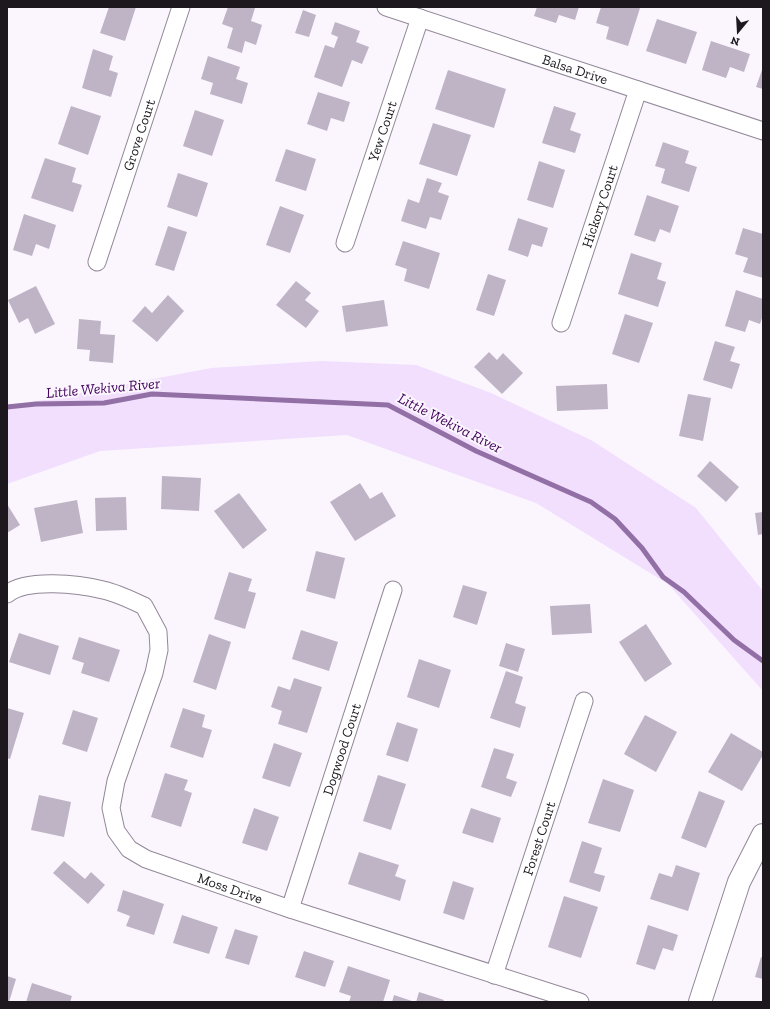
<svg xmlns="http://www.w3.org/2000/svg" width="770" height="1009" font-family="'Zilla Slab',serif">
	<style>
		.green { fill: #f1dffd }
		.lines { fill: none; stroke-linecap: round; stroke-linejoin: round }
		.stream { stroke: #9270a5; stroke-width: 5 }
		.building { fill: #bfb4c6 }
		.street-casing { stroke: #928798; stroke-width: 19 }
		.secondary-casing { stroke: #928798; stroke-width: 24 }
		.street { stroke: #fff; stroke-width: 17 }
		.secondary { stroke: #fff; stroke-width: 22 }
		.labels { text-anchor: middle; stroke-width: 4; stroke-linejoin: round; paint-order: stroke }
		.street-label { font-size: 14px; fill: #1c181e; stroke: #fbf6fe }
		.water-label { font-size: 15px; font-style: italic; fill: #42005c; stroke: #fbf6fe }
	</style>
	<rect width="100%" height="100%" fill="#fbf6fe"/>
	<path class="green" d="M321,361L416,365L491,393L591,440L696,508L763,591V691L668,584L536,503L347,435L100,451L7,484V407L211,368Z"/>
	<g class="lines">
		<path class="stream" d="M7,407L36,404L104,403L152,394L388,405L476,451L591,502L615,519L642,548L663,577L684,592L734,640L763,661"/>
	</g>
	<path class="building" d="M109,7H136L125,41L100,33Z
		M228,7L255,8L251,21L262,25L256,45L245,41L242,53L227,48L233,28L222,24Z
		M537,7H579L575,20L559,15L556,23L534,16Z
		M601,7L640,8L628,46L606,39L609,27L596,23Z
		M303,10L316,15L309,37L295,33Z
		M657,19L697,32L686,64L646,51Z
		M335,22L360,31L356,42L369,47L362,64L352,60L342,87L314,77L325,45L334,48L338,37L331,34Z
		M711,41L750,54L744,72L730,67L726,78L702,70Z
		M93,49L113,56L109,70L118,73L111,97L82,88Z
		M208,56L240,67L236,79L248,83L242,104L210,94L213,83L201,79Z
		M763,67V89L756,87Z
		M448,70L506,89L494,128L435,109Z
		M318,92L350,102L344,122L331,118L327,131L307,124Z
		M71,106L101,116L88,155L58,144Z
		M554,106L576,113L570,130L581,134L575,153L542,143Z
		M195,110L224,120L212,156L183,146Z
		M433,123L471,135L457,176L419,164Z
		M663,142L689,151L685,163L697,167L689,192L661,183L665,169L655,166Z
		M286,149L316,159L306,191L275,181Z
		M45,158L76,168L72,182L82,185L73,212L31,198Z
		M539,161L565,170L553,208L527,200Z
		M178,173L208,183L197,217L167,207Z
		M427,178L442,183L438,192L449,196L441,220L430,217L426,229L401,221L408,199L419,203Z
		M647,195L679,206L670,233L660,229L655,242L634,235Z
		M280,206L304,215L290,253L266,245Z
		M24,214L56,225L49,249L36,244L32,256L13,250Z
		M518,218L548,228L542,247L532,244L528,257L508,250Z
		M168,226L187,232L174,271L155,265Z
		M743,228L763,234V278L743,272L748,258L735,254Z
		M403,241L440,253L429,289L404,281L407,269L395,265Z
		M631,253L662,263L657,279L666,282L658,307L618,294Z
		M488,274L506,280L494,316L476,310Z
		M296,281L311,293L305,300L319,311L306,328L276,305Z
		M36,286L55,324L35,334L28,318L19,323L8,300Z
		M736,290L763,299V315L760,324L749,320L745,332L725,326Z
		M168,295L184,311L157,342L132,321L145,306L152,313Z
		M384,300L388,326L346,332L342,306Z
		M625,314L653,323L639,363L612,354Z
		M79,319L101,321L100,334L115,335L113,363L89,361L90,350L77,349Z
		M715,341L735,347L730,361L740,364L732,389L703,380Z
		M489,352L497,360L503,353L523,373L502,394L474,367Z
		M607,384L608,409L557,411L556,386Z
		M688,394L711,398L703,441L679,436Z
		M710,461L739,487L726,502L697,476Z
		M162,476L201,478L199,511L161,509Z
		M360,483L370,499L382,492L396,516L355,541L330,502Z
		M239,493L267,530L243,549L214,511Z
		M126,497L127,530L96,531L95,498Z
		M77,500L83,533L41,542L34,508Z
		M7,504L20,525L7,533Z
		M763,512V534L758,535L755,513Z
		M316,551L345,558L335,599L306,591Z
		M229,572L252,579L248,591L256,593L245,629L214,619Z
		M463,585L487,592L477,625L453,617Z
		M590,604L592,633L552,635L550,606Z
		M646,624L672,664L645,682L619,642Z
		M301,630L338,642L329,671L292,659Z
		M19,633L59,646L50,675L9,662Z
		M209,634L231,642L216,690L193,682Z
		M79,637L120,650L109,682L81,673L84,663L72,659Z
		M506,643L525,649L518,672L499,666Z
		M419,659L451,670L439,708L407,697Z
		M506,671L523,677L515,703L526,707L520,728L490,718Z
		M294,678L322,687L307,733L278,724L282,711L271,707L278,686L290,690Z
		M7,708L24,713L10,759L7,758Z
		M183,708L205,715L202,727L212,730L203,758L170,747Z
		M73,710L98,718L87,752L62,744Z
		M645,715L677,732L656,772L624,754Z
		M397,722L418,729L408,762L386,755Z
		M731,733L763,752V755L742,791L708,772Z
		M274,743L302,753L290,787L262,778Z
		M494,748L514,754L506,778L517,782L511,797L481,787Z
		M165,773L188,780L184,790L192,793L181,827L151,817Z
		M378,775L406,784L391,830L363,821Z
		M603,779L634,790L620,832L588,823Z
		M699,791L725,801L706,848L681,838Z
		M39,795L71,802L64,837L31,830Z
		M254,808L279,817L267,851L242,843Z
		M471,808L501,818L493,843L462,833Z
		M582,841L602,848L594,873L605,876L600,892L569,882Z
		M359,852L399,865L395,876L406,880L400,901L348,884Z
		M64,861L85,879L91,872L105,885L88,904L53,873Z
		M676,865L700,873L688,911L650,899L659,873L672,877Z
		M453,881L474,888L464,920L443,913Z
		M123,890L164,904L154,935L126,926L130,916L117,911Z
		M564,896L598,907L581,958L548,947Z
		M182,915L218,927L209,954L173,943Z
		M648,925L678,935L673,951L663,948L655,970L636,964Z
		M235,929L258,936L249,965L225,958Z
		M304,951L334,961L325,987L295,977Z
		M761,957L763,958V979L755,977Z
		M348,966L390,980L383,1002H349L351,996L339,992Z
		M7,976L16,979L9,1002H7Z
		M32,983L72,996L70,1002H26Z
		M419,992L444,1000L443,1002H416Z
		M394,995L415,1002H392Z"/>
	<g class="lines">
		<defs>
			<g id="street">
				<path id="s1" d="M386,7L763,131"/>
				<path id="s2" d="M345,243L420,18"/>
				<path id="s3" d="M97,262L181,7"/>
				<path id="s4" d="M561,323L638,90"/>
				<path id="s5" d="M7,594C27,578 79,584 103,590C117,593 131,600 144,606L158,632L159,650L154,673L116,781L111,808L116,831L129,849L146,859L290,909L580,1002"/>
				<path id="s6" d="M290,909L393,590"/>
				<path id="s7" d="M494,975L584,701"/>
			</g>
			<path id="secondary" d="M700,1002L739,882L763,835"/>
		</defs>
		<use href="#street" class="street-casing"/>
		<use href="#secondary" class="secondary-casing"/>
		<use href="#street" class="street"/>
		<use href="#secondary" class="secondary"/>
	</g>
	<g class="labels">
		<g class="street-label">
			<text dy="5" stroke="none"><textPath href="#s1" startOffset="199">Balsa Drive</textPath></text>
			<text dy="5" stroke="none"><textPath href="#s2" startOffset="118">Yew Court</textPath></text>
			<text dy="5" stroke="none"><textPath href="#s3" startOffset="134">Grove Court</textPath></text>
			<text dy="5" stroke="none"><textPath href="#s4" startOffset="123">Hickory Court</textPath></text>
			<text dy="5" stroke="none"><textPath href="#s6" startOffset="168">Dogwood Court</textPath></text>
			<text dy="5" stroke="none"><textPath href="#s7" startOffset="144">Forest Court</textPath></text>
			<text dy="5" stroke="none"><textPath href="#s5" startOffset="510">Moss Drive</textPath></text>
		</g>
		<g class="water-label">
			<text transform="translate(103 388) rotate(-5)" y="5">Little Wekiva River</text>
			<text transform="translate(450 423) rotate(27)" y="5">Little Wekiva River</text>
		</g>
	</g>
	<rect width="770" height="1009" fill="none" stroke="#1c181e" stroke-width="16"/>
	<g transform="translate(738 32) rotate(198)" stroke="#fbf6fe" stroke-width="3" paint-order="stroke">
	<path d="M0-3L7 15L0 10L-7 15Z" fill="#1c181e"/>
	<text y="-6" font-size="11" font-weight="bold" text-anchor="middle" fill="#1c181e">N</text>
	</g>
</svg>
